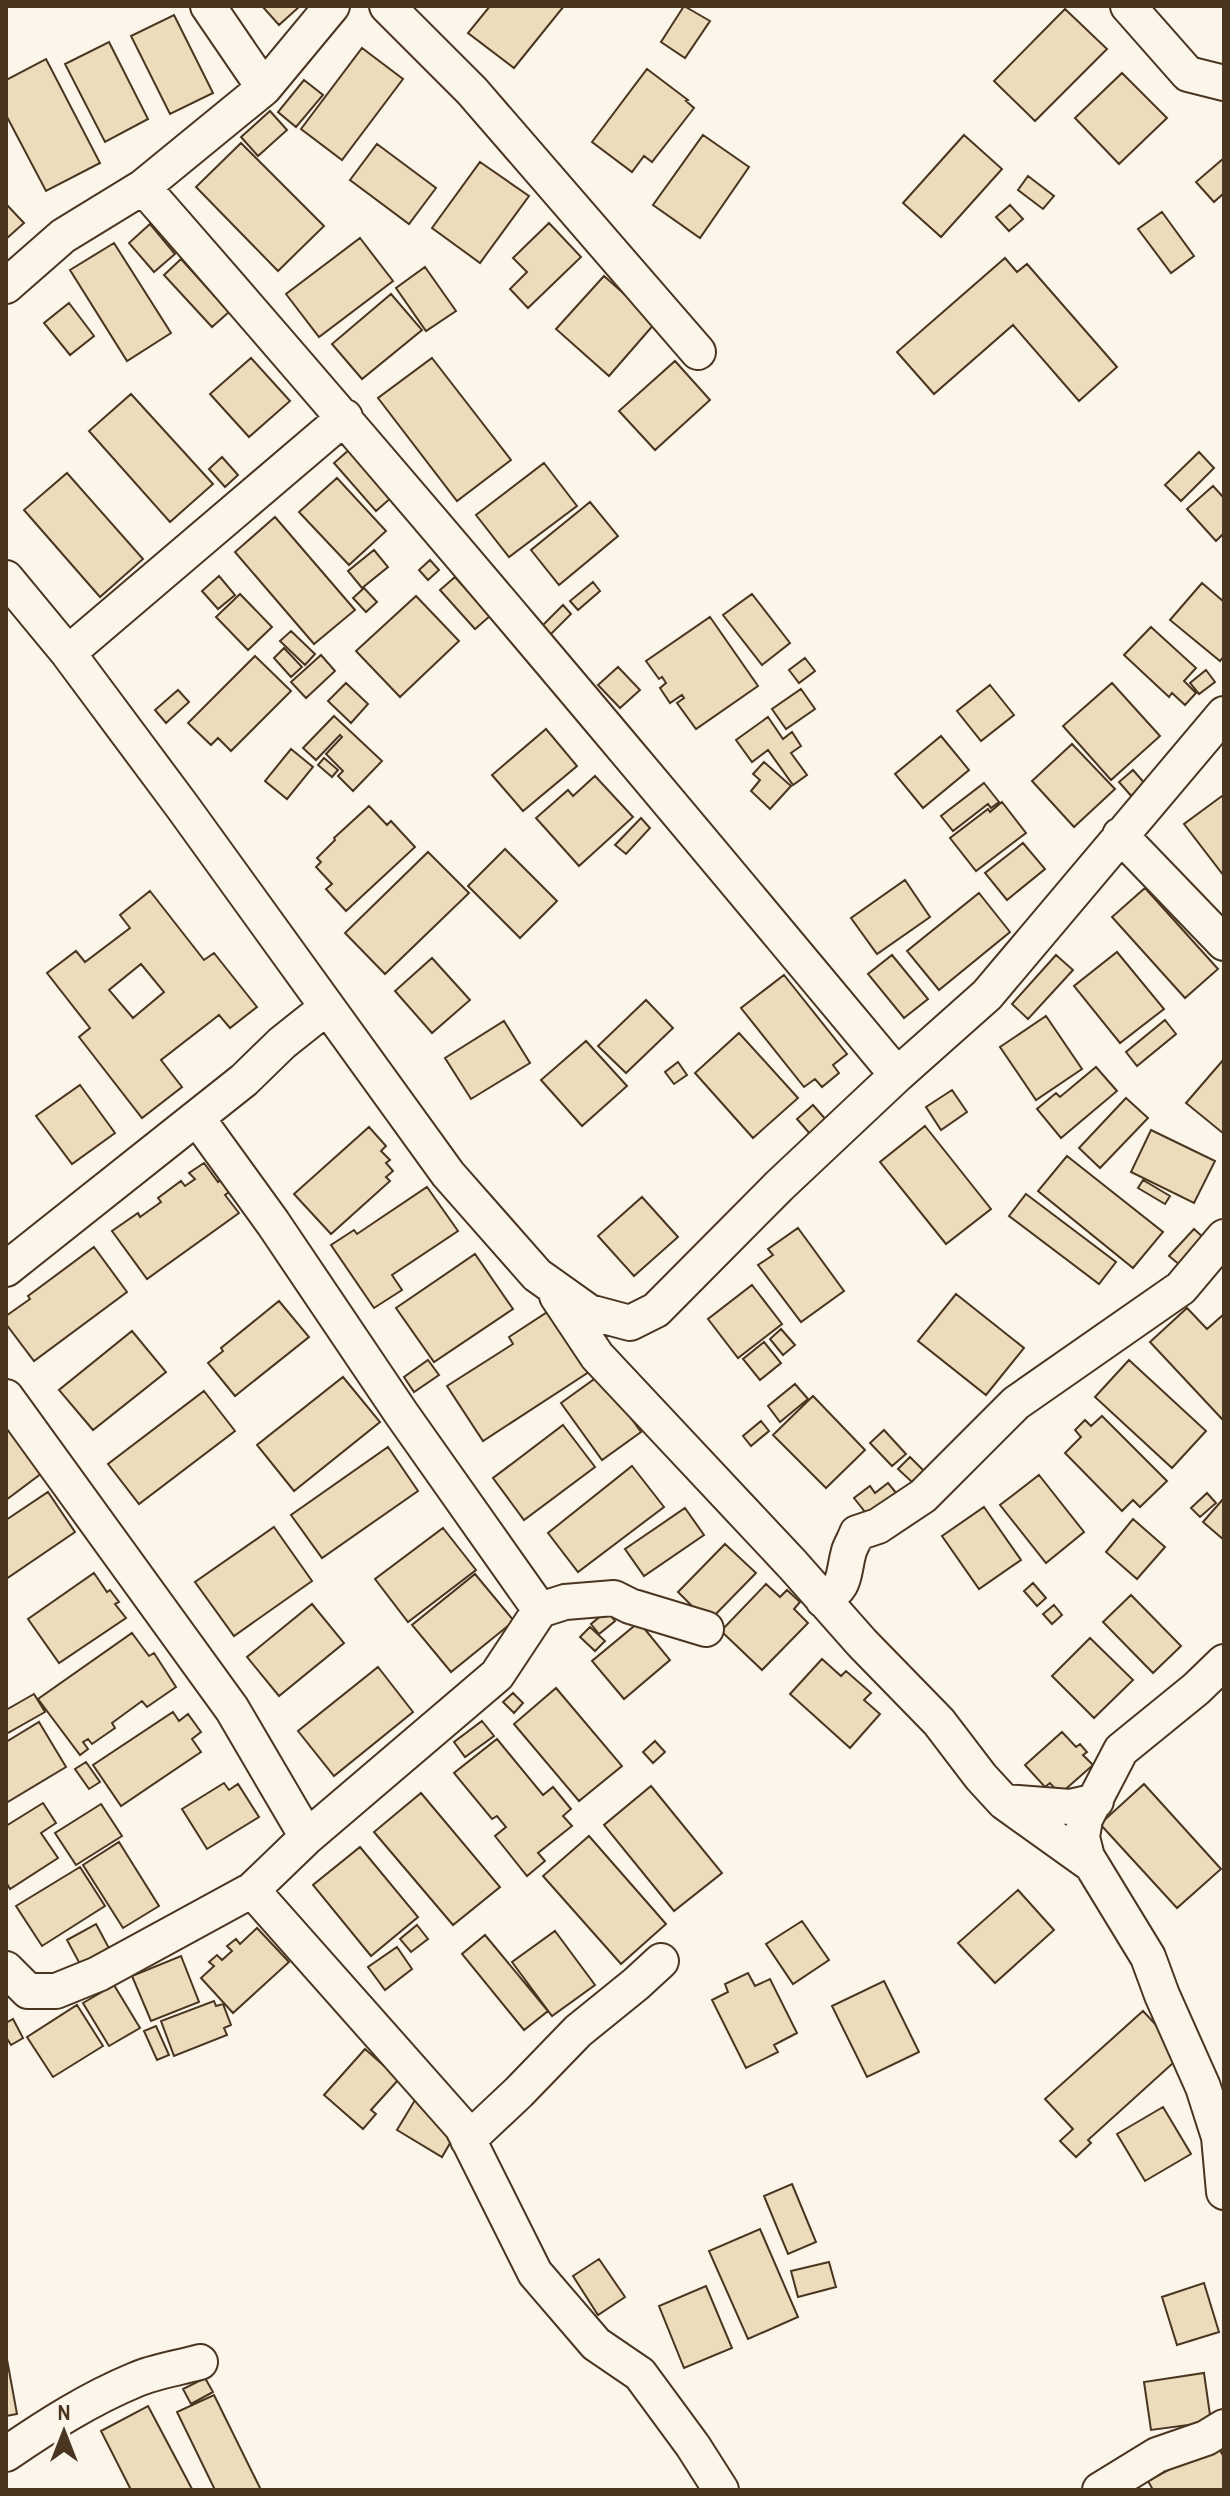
<svg xmlns="http://www.w3.org/2000/svg" width="1230" height="2496" font-family="'Archivo Narrow',sans-serif">
	<style>
		.building { fill: #ecdcbc; stroke: #4a3520; stroke-width: 2; fill-rule: evenodd }
		.lines { fill: none; stroke-linecap: round; stroke-linejoin: round }
		.minor-casing { stroke: #4a3520; stroke-width: 38 }
		.minor { stroke: #fbf6e9; stroke-width: 34 }
	</style>
	<rect width="100%" height="100%" fill="#fbf6e9"/>
	<path class="building" d="M262,6H300L279,25Z
		M490,6H564L514,68L468,33Z
		M684,6L710,21L685,58L661,42Z
		M1065,9L1107,49L1035,121L994,81Z
		M174,15L213,93L170,114L131,36Z
		M109,42L148,119L105,142L65,64Z
		M362,48L403,79L342,160L301,129Z
		M46,59L100,163L46,191L6,115V80Z
		M647,69L688,100L686,101L694,108L652,162L644,156L632,172L592,142Z
		M1122,73L1167,118L1119,164L1075,118Z
		M304,80L323,95L296,127L278,112Z
		M270,111L287,130L258,156L241,137Z
		M703,135L749,167L700,238L653,205Z
		M964,135L1002,169L941,237L903,203Z
		M241,143L324,226L278,271L196,187Z
		M377,144L436,188L409,224L350,180Z
		M1224,158V193L1214,202L1196,182Z
		M480,162L529,196L480,263L432,228Z
		M1028,176L1054,196L1043,209L1018,190Z
		M6,204L24,223L6,239Z
		M1010,205L1023,219L1009,231L996,217Z
		M1162,212L1194,256L1171,273L1138,229Z
		M549,223L581,257L528,308L510,289L527,272L513,258Z
		M150,224L175,254L154,272L129,243Z
		M360,238L393,281L319,337L286,294Z
		M114,243L171,333L127,361L70,270Z
		M1005,258L1017,272L1027,264L1117,367L1079,401L1013,325L934,394L897,352Z
		M181,259L229,312L212,327L164,275Z
		M425,267L456,311L426,331L396,288Z
		M604,276L656,322L609,376L556,329Z
		M391,294L422,330L362,379L332,344Z
		M69,303L94,336L70,355L44,323Z
		M251,358L290,401L249,437L210,394Z
		M432,358L511,460L457,501L378,398Z
		M675,361L710,400L655,450L619,411Z
		M131,394L213,484L170,522L89,431Z
		M350,449L392,497L376,511L334,463Z
		M1199,452L1214,468L1181,501L1165,485Z
		M222,457L238,475L225,487L209,469Z
		M544,463L577,506L509,557L476,515Z
		M67,473L143,559L100,597L24,510Z
		M337,478L386,531L349,565L299,512Z
		M1213,486L1224,498V533L1216,541L1187,509Z
		M590,502L618,536L559,585L531,550Z
		M275,517L355,610L314,644L235,552Z
		M374,550L388,567L362,588L348,571Z
		M430,560L439,570L428,580L419,570Z
		M219,576L235,595L218,609L202,591Z
		M455,577L490,616L475,629L440,590Z
		M593,582L600,591L578,610L570,601Z
		M1202,583L1224,602V656L1220,661L1170,620Z
		M364,588L377,602L366,612L353,598Z
		M240,594L272,627L248,650L216,617Z
		M752,594L790,643L762,665L723,615Z
		M416,596L459,641L400,697L356,651Z
		M563,605L571,614L548,637L539,629Z
		M710,617L758,686L696,729L677,703L684,698L682,695L670,703L660,688L666,683L662,677L659,679L646,661Z
		M1151,627L1196,668L1184,681L1196,693L1185,705L1172,693L1169,697L1124,655Z
		M291,631L315,654L305,665L280,641Z
		M284,648L302,667L291,677L274,658Z
		M321,655L335,671L306,698L291,682Z
		M255,656L291,691L231,751L218,738L211,745L188,723Z
		M805,658L815,671L799,683L789,670Z
		M618,667L640,690L620,708L598,685Z
		M1206,670L1215,682L1199,694L1190,683Z
		M346,683L368,704L351,723L328,701Z
		M1112,683L1160,736L1111,780L1063,726Z
		M990,685L1014,715L981,741L957,711Z
		M801,689L815,709L786,729L772,709Z
		M178,690L189,702L166,723L155,710Z
		M334,716L382,761L353,791L338,776L343,771L326,754L342,737L340,735L316,760L303,748Z
		M768,717L783,739L792,732L801,746L791,753L807,775L793,785L768,750L752,762L736,740Z
		M546,729L577,766L523,811L492,775Z
		M941,736L969,770L923,808L895,774Z
		M1072,744L1115,789L1074,827L1032,781Z
		M291,749L313,767L287,799L265,781Z
		M324,758L338,770L332,777L318,765Z
		M764,762L791,786L770,809L751,791L760,780L753,774Z
		M1133,770L1147,786L1133,798L1119,782Z
		M595,776L633,817L579,866L536,818L568,790L573,796Z
		M984,783L999,802L991,808L988,804L953,831L941,816Z
		M1222,796L1224,798V876L1184,824Z
		M1002,802L1026,833L976,871L950,838L988,809L990,812Z
		M369,806L387,825L391,821L415,847L346,911L326,889L332,884L316,867L321,862L317,858L335,840L334,838Z
		M641,818L650,828L626,854L615,845Z
		M1023,843L1045,869L1007,900L985,873Z
		M505,849L557,901L520,938L468,886Z
		M428,852L469,893L385,974L345,933Z
		M905,880L930,917L877,954L851,918Z
		M1145,888L1218,969L1185,998L1112,917Z
		M150,891L204,960L214,953L257,1007L230,1028L219,1015L161,1060L182,1087L142,1118L79,1037L90,1028L47,973L76,951L85,962L130,928L120,915ZM141,964L164,992L133,1018L109,990Z
		M979,893L1010,932L939,990L907,951Z
		M1117,952L1164,1009L1120,1043L1074,986Z
		M892,955L928,999L904,1018L868,974Z
		M1056,955L1073,970L1028,1019L1012,1004Z
		M432,958L470,1000L432,1033L395,991Z
		M784,975L847,1054L833,1065L839,1073L822,1087L815,1079L804,1087L741,1008Z
		M646,1000L673,1028L626,1073L598,1046Z
		M1046,1016L1082,1069L1036,1100L1000,1047Z
		M1165,1020L1176,1034L1137,1066L1126,1052Z
		M504,1021L530,1063L471,1099L445,1058Z
		M739,1033L798,1098L753,1138L695,1073Z
		M586,1041L627,1086L582,1126L541,1080Z
		M1224,1059V1134L1186,1103Z
		M678,1062L687,1075L674,1084L665,1072Z
		M1096,1067L1117,1091L1061,1138L1037,1109L1056,1093L1060,1097Z
		M80,1085L115,1133L72,1164L36,1116Z
		M952,1090L967,1112L941,1130L926,1107Z
		M1126,1098L1148,1118L1100,1168L1079,1148Z
		M813,1105L827,1121L811,1135L797,1119Z
		M925,1126L991,1209L946,1244L880,1162Z
		M369,1127L386,1146L381,1151L390,1160L386,1163L393,1171L386,1177L390,1181L331,1234L294,1194Z
		M1151,1130L1215,1161L1194,1203L1131,1172Z
		M1067,1156L1163,1232L1133,1268L1038,1191Z
		M204,1163L218,1182L223,1178L232,1190L225,1195L239,1213L147,1279L112,1231L138,1213L140,1217L161,1202L158,1198L181,1181L185,1186L195,1179L189,1173Z
		M1143,1180L1170,1196L1165,1204L1138,1188Z
		M427,1187L458,1231L392,1275L402,1290L374,1308L331,1245L354,1230L357,1234Z
		M1026,1194L1116,1262L1099,1284L1009,1216Z
		M642,1197L678,1237L634,1276L598,1236Z
		M798,1228L844,1291L801,1322L758,1265L773,1255L768,1249Z
		M1194,1229L1206,1240L1181,1266L1169,1256Z
		M94,1247L127,1292L34,1361L6,1324V1316L30,1299L28,1296Z
		M475,1254L513,1309L434,1362L396,1308Z
		M752,1285L782,1324L738,1358L708,1319Z
		M956,1294L1024,1348L986,1395L918,1341Z
		M279,1301L309,1337L235,1396L208,1363L223,1351L221,1348Z
		M1187,1308L1207,1329L1224,1314V1417L1222,1419L1150,1342Z
		M552,1309L592,1370L483,1441L447,1386L513,1344L509,1337Z
		M781,1329L795,1345L783,1355L770,1339Z
		M132,1331L166,1372L93,1430L59,1390Z
		M764,1342L781,1363L760,1380L743,1359Z
		M428,1360L439,1375L414,1392L404,1377Z
		M1129,1360L1206,1431L1172,1468L1095,1397Z
		M600,1375L641,1432L602,1460L561,1403Z
		M343,1377L380,1422L294,1491L257,1445Z
		M795,1384L808,1399L780,1422L768,1406Z
		M204,1391L235,1431L139,1504L108,1464Z
		M813,1396L865,1450L826,1488L773,1435Z
		M1102,1416L1167,1481L1140,1507L1133,1500L1122,1511L1065,1453L1081,1437L1075,1430L1085,1420L1091,1426Z
		M761,1421L769,1431L751,1446L743,1436Z
		M563,1425L595,1467L524,1520L493,1478Z
		M6,1427L42,1473L6,1500Z
		M884,1430L906,1454L892,1466L870,1443Z
		M388,1447L418,1491L322,1558L291,1515Z
		M910,1457L925,1472L913,1483L898,1469Z
		M632,1466L664,1507L578,1572L548,1533Z
		M1039,1475L1084,1532L1046,1563L1000,1505Z
		M888,1483L902,1500L873,1522L854,1498L870,1486L875,1493Z
		M48,1492L75,1532L6,1579V1520Z
		M1207,1493L1216,1503L1200,1517L1191,1508Z
		M1224,1498V1540L1203,1522Z
		M984,1507L1021,1560L979,1589L942,1536Z
		M685,1508L704,1535L644,1576L625,1549Z
		M1133,1519L1165,1547L1137,1579L1106,1552Z
		M274,1527L312,1581L234,1636L195,1582Z
		M443,1528L476,1570L408,1622L375,1579Z
		M725,1544L756,1573L708,1622L678,1592Z
		M94,1573L107,1592L110,1590L119,1602L115,1604L126,1618L59,1663L28,1619Z
		M475,1574L514,1621L451,1672L412,1625Z
		M1033,1583L1046,1598L1037,1606L1024,1591Z
		M766,1584L780,1597L787,1590L800,1602L794,1609L808,1623L762,1670L721,1631Z
		M1131,1595L1181,1646L1153,1673L1103,1622Z
		M312,1604L344,1643L279,1696L247,1657Z
		M1054,1605L1062,1615L1052,1624L1043,1614Z
		M607,1611L615,1621L599,1634L591,1624Z
		M639,1622L670,1660L624,1699L592,1661Z
		M590,1627L605,1641L595,1651L580,1637Z
		M132,1633L149,1656L154,1653L176,1687L147,1707L142,1701L112,1723L115,1728L92,1744L88,1739L83,1742L88,1749L80,1755L38,1699Z
		M1090,1638L1133,1680L1094,1718L1052,1676Z
		M822,1659L841,1676L846,1671L871,1693L864,1700L880,1714L850,1748L790,1694Z
		M378,1667L413,1712L334,1776L298,1731Z
		M556,1688L622,1766L579,1801L514,1724Z
		M513,1693L523,1703L514,1713L503,1702Z
		M34,1694L45,1712L6,1734V1710Z
		M173,1712L179,1721L188,1714L201,1732L192,1739L201,1752L121,1806L93,1765Z
		M482,1721L494,1736L465,1757L454,1742Z
		M39,1722L66,1767L6,1803V1742Z
		M1062,1732L1076,1747L1080,1744L1087,1752L1083,1755L1093,1765L1060,1794L1050,1783L1045,1787L1025,1765Z
		M497,1739L543,1795L553,1787L571,1809L563,1816L572,1826L538,1853L545,1861L527,1876L495,1836L506,1827L497,1816L492,1819L454,1773Z
		M655,1741L665,1752L653,1763L643,1752Z
		M86,1762L100,1782L89,1789L75,1769Z
		M224,1783L229,1790L238,1784L259,1817L207,1849L182,1809Z
		M1144,1784L1221,1869L1177,1908L1100,1824Z
		M651,1786L722,1873L674,1911L604,1825Z
		M421,1793L500,1887L453,1925L374,1832Z
		M43,1803L56,1823L41,1833L58,1858L10,1889L6,1882V1826Z
		M101,1804L122,1836L76,1865L55,1833Z
		M589,1836L666,1924L621,1964L543,1876Z
		M119,1842L159,1906L123,1928L83,1865Z
		M360,1847L418,1917L371,1956L313,1885Z
		M80,1867L105,1906L42,1946L16,1906Z
		M1018,1890L1054,1930L995,1983L958,1943Z
		M802,1921L829,1960L793,1984L766,1944Z
		M96,1924L110,1950L81,1966L67,1940Z
		M417,1925L428,1939L411,1952L400,1939Z
		M257,1928L289,1962L233,2013L201,1978L214,1966L209,1962L217,1955L222,1960L232,1951L227,1946L236,1939L240,1944Z
		M555,1931L595,1985L552,2016L512,1962Z
		M485,1935L548,2011L524,2030L462,1954Z
		M397,1947L412,1969L385,1990L368,1967Z
		M181,1956L199,2002L151,2021L132,1976Z
		M748,1973L755,1986L770,1979L797,2033L774,2045L778,2052L746,2068L712,2000L728,1992L725,1984Z
		M884,1981L919,2052L867,2077L832,2006Z
		M114,1985L140,2028L109,2046L83,2003Z
		M214,2001L216,2006L223,2004L231,2025L224,2028L227,2035L174,2056L161,2021Z
		M77,2005L103,2046L53,2077L27,2037Z
		M1143,2011L1183,2054L1088,2140L1091,2143L1076,2157L1060,2141L1073,2129L1045,2099Z
		M13,2019L23,2038L11,2045L6,2037V2023Z
		M156,2026L169,2055L157,2060L144,2031Z
		M365,2049L399,2079L371,2110L376,2114L363,2129L324,2095Z
		M415,2100L460,2126L442,2157L397,2130Z
		M1163,2107L1191,2154L1145,2181L1117,2134Z
		M792,2184L816,2242L788,2254L764,2196Z
		M760,2229L798,2317L748,2339L709,2251Z
		M599,2259L625,2297L598,2315L573,2276Z
		M829,2262L836,2287L798,2297L791,2271Z
		M1204,2283L1219,2332L1177,2345L1162,2297Z
		M706,2286L732,2348L684,2368L659,2306Z
		M6,2354L17,2414L6,2416Z
		M1204,2373L1211,2422L1151,2430L1144,2382Z
		M205,2378L213,2392L191,2404L183,2389Z
		M214,2395L261,2490H215L177,2412Z
		M148,2406L192,2489L189,2490H131L101,2431Z
		M1216,2444L1224,2457V2490H1153L1148,2481Z"/>
	<g class="lines">
		<defs>
			<path id="minor" d="M208,6L264,88
				M387,6L472,91L698,352
				M1128,6L1188,74L1224,83
				M143,187C399,479 648,776 897,1075
				M6,286L63,236L143,187L264,88L332,6
				M6,578L68,653L182,806L448,1174L537,1275L589,1312L630,1323L656,1310L779,1186L897,1075L987,995L1224,714
				M68,653L345,417
				M1120,835L1224,943
				M197,1118L273,1223L401,1413L540,1610
				M6,1269L244,1080L282,1043L326,1008
				M557,1296L597,1356L793,1565L862,1643L939,1722L981,1777L1004,1802L1092,1865
				M6,1397L232,1709L307,1837
				M823,1600C848,1585 842,1576 849,1551C851,1545 855,1539 857,1533L878,1526L923,1496L1016,1403L1181,1288L1224,1237
				M1224,1662L1196,1689L1121,1750L1085,1819L1082,1837L1087,1857L1148,1957L1162,1995L1203,2087L1219,2137L1224,2192
				M1005,1802L1070,1807L1096,1801
				M252,1890L462,2127L535,2273L596,2344L640,2374L693,2446L721,2490
				M6,1969L28,1991H56L98,1974L252,1890L307,1837L497,1675L540,1610L565,1602L614,1598L630,1606L706,1629
				M468,2140L519,2092L578,2031L636,1984L661,1961
				M6,2454C47,2426 89,2399 135,2380C155,2371 179,2368 200,2362
				M1100,2490L1157,2455L1206,2438L1224,2427"/>
		</defs>
		<use href="#minor" class="minor-casing"/>
		<use href="#minor" class="minor"/>
	</g>
	<rect width="1230" height="2496" fill="none" stroke="#4a3520" stroke-width="16"/>
	<g transform="translate(64 2432)" stroke="#fbf6e9" stroke-width="6" paint-order="stroke">
	<path d="M0-6L14 30L0 20L-14 30Z" fill="#4a3520"/>
	<text y="-12" font-size="22" font-weight="bold" text-anchor="middle" fill="#4a3520">N</text>
	</g>
</svg>
